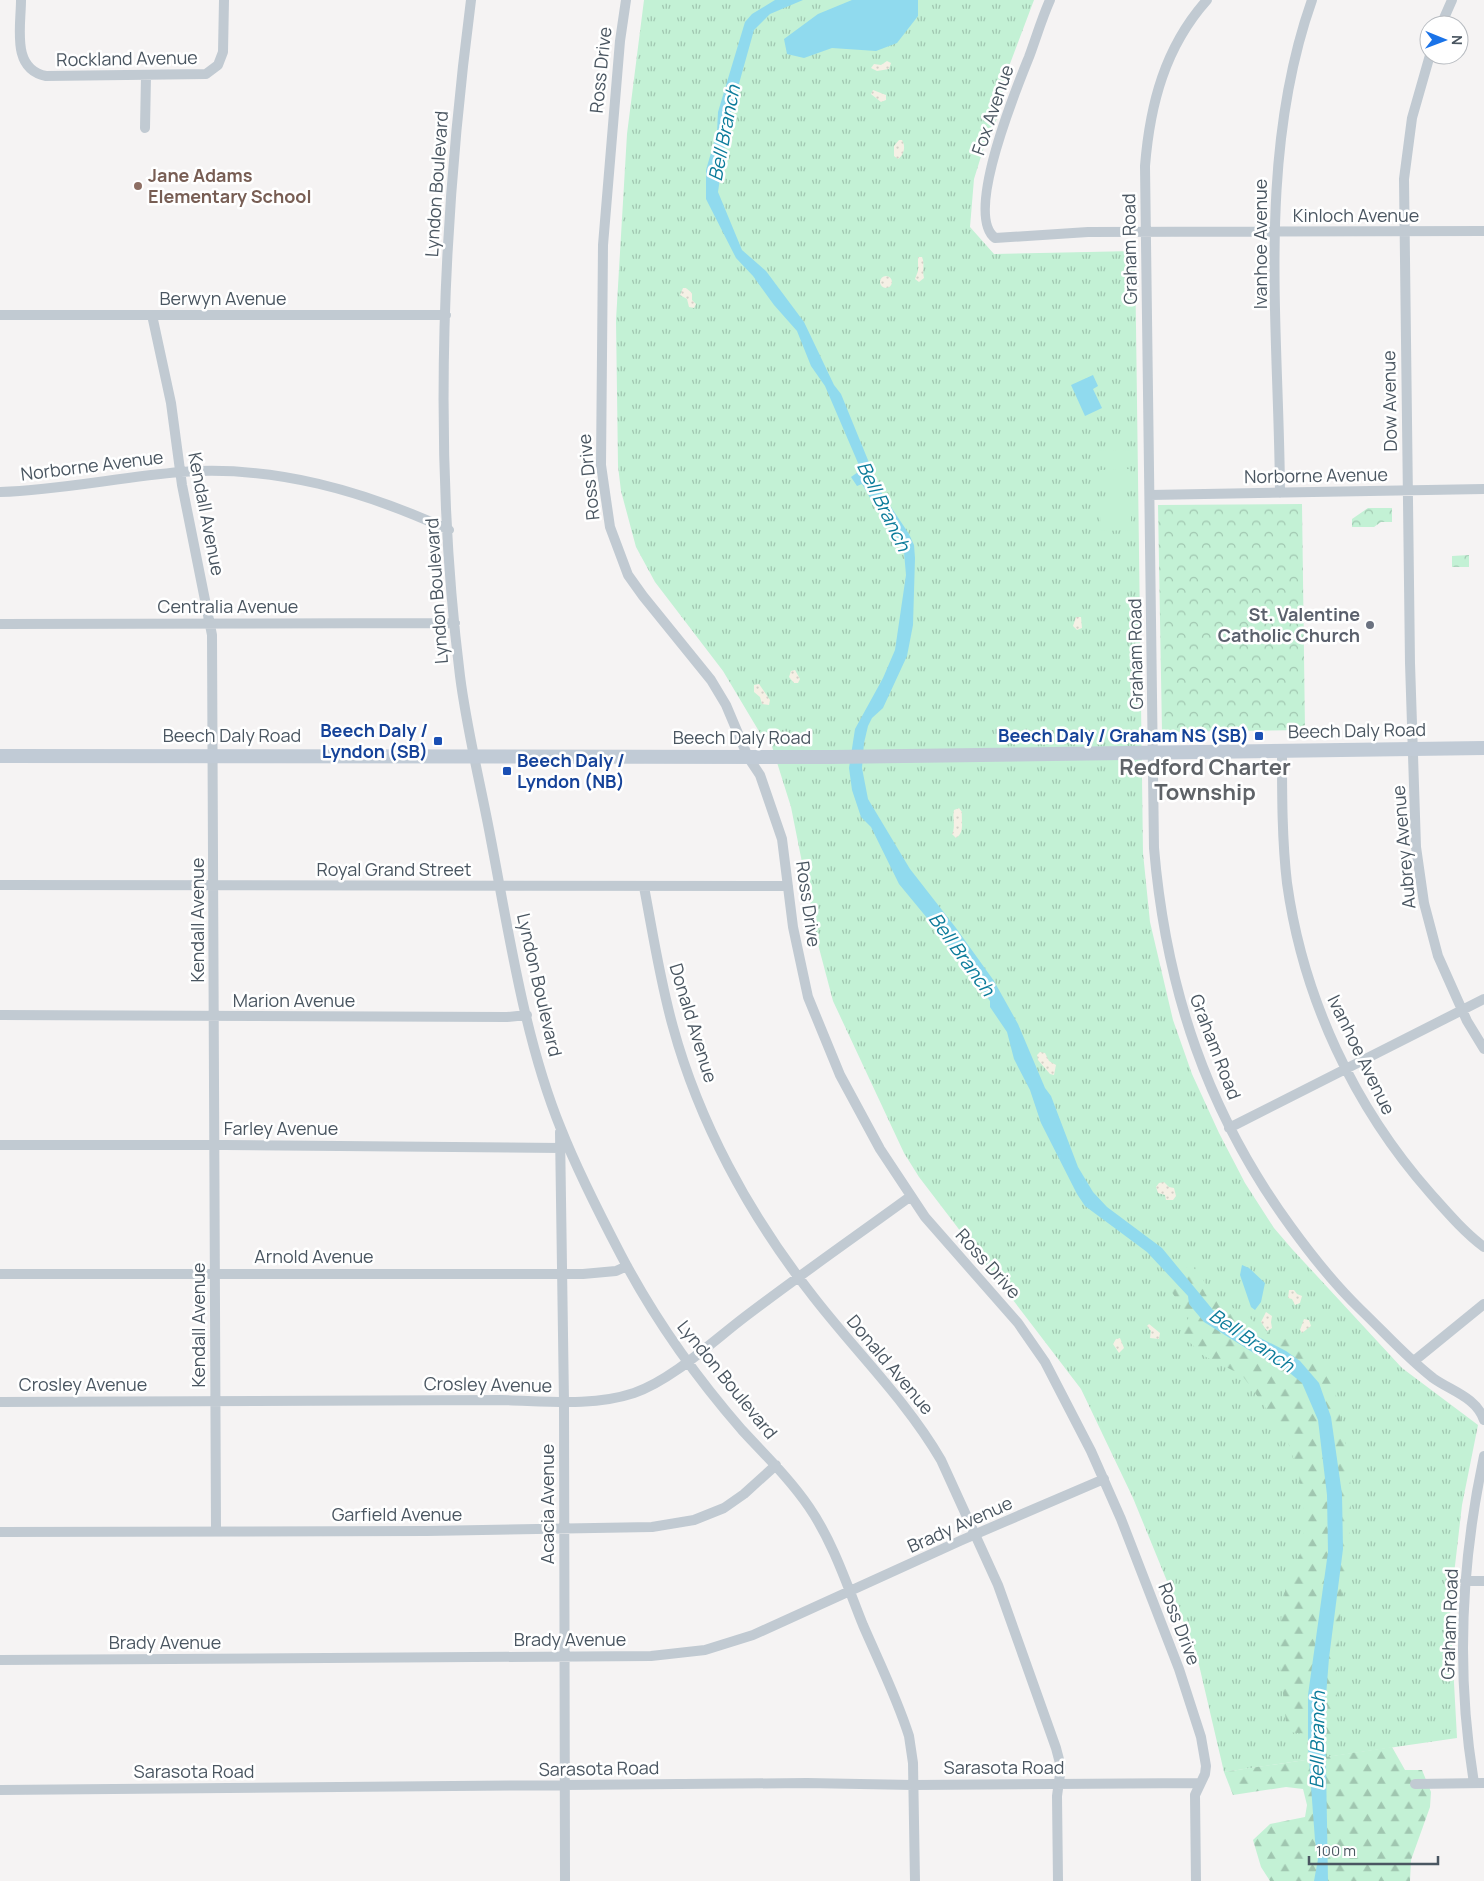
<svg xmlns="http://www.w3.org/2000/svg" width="1484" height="1881" font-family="Manrope,sans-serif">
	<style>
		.grass { fill: url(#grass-tufts) }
		.forest { fill: url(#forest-firs) }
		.sand { fill: url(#sand-dots) }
		.park { fill: url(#park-crowns) }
		.pitch { fill: #c3f1d5 }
		.water { fill: #90daee }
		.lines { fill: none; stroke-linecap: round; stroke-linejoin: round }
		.minor { stroke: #c1cad2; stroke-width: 10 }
		.secondary { stroke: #c1cbd6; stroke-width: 14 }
		.education-dot { fill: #8d6e63; stroke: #fff; stroke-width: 2 }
		.worship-dot { fill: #6b7280; stroke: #fff; stroke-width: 2 }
		.transit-dot { fill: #1a4fb4; stroke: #fff; stroke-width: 2 }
		.labels { text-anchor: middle; stroke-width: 5; stroke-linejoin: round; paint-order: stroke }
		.street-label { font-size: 18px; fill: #4a5661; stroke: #fff }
		.education-label { font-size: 18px; font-weight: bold; fill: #785e54; stroke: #fff; text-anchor: start }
		.worship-label { font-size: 18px; font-weight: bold; fill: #5b616d; stroke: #fff; text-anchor: end }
		.transit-label { font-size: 18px; font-weight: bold; fill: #164399; stroke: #fff; text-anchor: end }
		.water-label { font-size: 19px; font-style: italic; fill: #0c7c9b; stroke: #fff }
		.district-label { font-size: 22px; font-weight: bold; fill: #5f6368; stroke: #fff }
	</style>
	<defs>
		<pattern id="grass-tufts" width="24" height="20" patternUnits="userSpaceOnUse" patternTransform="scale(1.25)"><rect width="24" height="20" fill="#c3f1d5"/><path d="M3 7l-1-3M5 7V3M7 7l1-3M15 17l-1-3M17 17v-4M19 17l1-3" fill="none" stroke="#a0c6b0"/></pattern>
		<pattern id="forest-firs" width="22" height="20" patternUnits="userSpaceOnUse" patternTransform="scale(1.25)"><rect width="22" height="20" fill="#c3f1d5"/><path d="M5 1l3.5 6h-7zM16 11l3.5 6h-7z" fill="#a0c6b0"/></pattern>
		<pattern id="sand-dots" width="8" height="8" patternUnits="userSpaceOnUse" patternTransform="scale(1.25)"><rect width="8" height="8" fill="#f5f0e5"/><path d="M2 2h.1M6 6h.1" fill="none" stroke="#d4d0c7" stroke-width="1.8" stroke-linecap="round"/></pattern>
		<pattern id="park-crowns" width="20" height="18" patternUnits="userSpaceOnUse" patternTransform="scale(1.25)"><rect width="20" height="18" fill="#c3f1d5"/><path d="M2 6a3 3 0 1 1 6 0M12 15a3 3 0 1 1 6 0" fill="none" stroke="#a0c6b0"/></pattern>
	</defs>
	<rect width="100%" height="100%" fill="#f5f3f3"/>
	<path class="grass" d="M644,0H1034L1005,77L998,116L983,150L974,179L970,227L994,254L1135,251L1143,853L1150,922L1173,1020L1192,1074L1219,1133L1245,1183L1274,1228L1292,1249L1402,1368L1478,1425L1462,1505L1450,1609L1457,1738L1224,1772L1196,1652L1133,1498L1081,1389L919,1177L904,1153L833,1001L819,948L791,807L769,737L760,733L723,671L655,582L636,547L621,491L618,466L616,320L627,134Z"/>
	<path class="forest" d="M1191,1264L1217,1299L1247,1316L1274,1337L1295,1339L1322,1359L1334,1385L1350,1469L1351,1513L1346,1580L1341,1604L1337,1662V1704L1332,1736L1287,1732L1279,1656L1281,1620L1287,1577L1303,1549L1304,1511L1299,1476L1286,1436L1242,1375L1204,1356L1180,1333L1189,1317L1166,1284Z
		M1392,1747L1405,1770H1422L1431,1792L1430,1807L1411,1860L1410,1881H1270L1261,1867L1253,1840L1270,1824L1305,1817L1307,1805L1303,1789L1286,1787L1233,1795L1224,1772Z"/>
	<path class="sand" d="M887,61L891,63L889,69L877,71L871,68L874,64L881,65Z
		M873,90L886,95V100L881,102L871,94Z
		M899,140H902C906,146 904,155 898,159L894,156V146Z
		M918,257H922C925,264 922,270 924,278L919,282L915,279L918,271Z
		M880 282a6 6 0 1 1 12 0a6 6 0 1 1-12 0Z
		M683,288H686L692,293V300L696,304L694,308L689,307L687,299L680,295Z
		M1076,617H1081L1082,628L1077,630L1073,626Z
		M795,670L800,679L798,683H794L789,677L791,671Z
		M759,684L770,700L769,705L762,704L760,697L754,692V685Z
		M959,808L962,812C961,821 965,833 956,838L952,834C956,826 952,818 954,810Z
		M1040,1052L1045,1053L1049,1061L1056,1065L1054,1075L1050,1074L1038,1060L1037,1055Z
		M1159,1183L1164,1182L1169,1187L1174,1188L1176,1196L1173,1200H1166L1165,1195L1158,1193L1156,1187Z
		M1289,1290H1294L1297,1294L1302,1296L1300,1303L1295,1305L1292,1299L1288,1298Z
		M1266,1312L1272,1316L1271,1322L1272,1328L1267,1331L1261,1322Z
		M1304,1319L1309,1320L1311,1326L1302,1333L1300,1330Z
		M1149,1324L1160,1333L1159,1339L1150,1338L1151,1331L1147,1326Z
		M1120,1338L1124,1348L1119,1353L1113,1344L1116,1339Z"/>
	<path class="park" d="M1302,504L1305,730L1162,732L1158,505Z
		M1368,508H1392V522H1381L1374,527H1352V519Z
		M1469,555V567H1452V556Z"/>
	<path class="pitch" d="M1130,450V465H1099V451Z
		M1130,469V484H1099V470Z
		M1130,497L1131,512H1100V498Z
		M1100,516H1131V530L1101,531Z"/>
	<path class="water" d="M775,0H803L770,14L754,30L728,123L718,192L742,250L766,271L804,322L834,385L841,394L881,492L909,534L914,545L915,558L913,625L907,656L883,708L872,718L868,726L864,743L862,768L868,799L910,869L956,928L994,981L1018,1024L1045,1088L1051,1096L1078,1167L1093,1192L1107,1207L1162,1248L1213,1310L1229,1322L1286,1351L1300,1361L1319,1383L1331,1417L1342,1494L1343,1549L1329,1658L1325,1709L1328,1881H1314L1318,1859L1315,1840L1308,1746V1695L1328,1552L1327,1495L1318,1420L1302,1383L1280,1365L1257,1355L1204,1322L1189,1304L1188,1296L1147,1252L1085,1206L1077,1194L1041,1123L1030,1090L1014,1059L1007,1032L990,1007V1001L932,924L899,884L871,827L861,817L852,790L849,768L855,729L883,678L895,650L906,575L904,552L891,525L873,503L862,484L857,486L851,477L861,470L825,386L811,366L797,331L774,305L753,276L736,258L706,199V170L717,132L718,112L745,22L752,14Z
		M852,0H918V16L897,43L876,51L832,48L804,58L787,54L784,39L818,14Z
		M1093,375L1098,386L1093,389L1102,408L1085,416L1071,385Z
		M1242,1265L1249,1268L1265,1283L1261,1302L1255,1310L1251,1307L1240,1275Z"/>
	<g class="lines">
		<path class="minor" d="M21,0C21,27 11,69 46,76L206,74L218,65L223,52L224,0
			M471,0C442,223 432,452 460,676C467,731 481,786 491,840C509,934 525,1041 561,1129C578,1172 599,1213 621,1255C654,1318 695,1376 742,1430C765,1455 790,1479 809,1507C833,1542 847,1585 863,1625C879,1662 897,1698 909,1736L913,1763L915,1881
			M626,0L620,41L603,245L601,465L610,527L628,575L643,596L711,680L726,705L748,757L760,775L782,839L793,927L808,997L840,1075L880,1149L925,1217L1018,1323L1045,1362L1091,1451L1121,1519L1179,1669L1201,1737L1206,1766L1205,1774L1195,1795L1196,1881
			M1050,0C1042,18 1036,38 1029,57C1017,87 964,215 995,238L1088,232L1484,231
			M1207,0C1165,47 1150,104 1145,166L1154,848C1166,989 1207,1112 1291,1227C1312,1256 1335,1285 1361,1310C1385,1333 1407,1358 1433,1378C1451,1391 1476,1397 1484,1420
			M1441,25L1452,0
			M1430,55L1412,118L1404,179L1410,663L1416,847L1424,903L1438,956L1467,1021L1484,1049
			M145,128L146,76
			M0,315H446
			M152,315L171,403L182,485L212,635L216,1531
			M0,492C61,490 120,477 181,472C275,465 364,491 449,530
			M1280,493C1279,329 1256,158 1312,0
			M1150,495L1484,489
			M0,624L455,623
			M1282,751C1282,795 1282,840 1287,883C1303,998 1354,1107 1431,1194C1447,1212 1464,1232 1484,1247
			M0,885L788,886
			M644,887C653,934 660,981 673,1027C699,1122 749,1214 809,1291C852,1348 905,1398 941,1460L998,1585L1056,1748L1061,1767L1057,1796L1058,1881
			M0,1015L507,1017L527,1015
			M1229,1128L1484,999
			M560,1132L564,1402L565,1881
			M0,1145H225L561,1148
			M0,1274H583L616,1271L627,1266
			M1414,1361L1484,1304
			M0,1402L502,1400C545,1401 592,1407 634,1393C672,1380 713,1341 746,1316C800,1275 856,1236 911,1196
			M0,1532L427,1531L652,1527L694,1520L724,1508L744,1494L776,1465
			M1465,1581H1484
			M0,1660L651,1656L705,1650L753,1635L962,1540L1104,1479
			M1474,1783C1456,1674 1461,1563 1484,1456
			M1415,1784L1484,1783
			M0,1790L807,1783L913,1785L1199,1783"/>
		<path class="secondary" d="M0,756L831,757L1484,748"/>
	</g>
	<circle class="education-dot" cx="138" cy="186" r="5"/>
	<circle class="worship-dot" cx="1370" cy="625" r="5"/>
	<g class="transit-dot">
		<rect x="1254" y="731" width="10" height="10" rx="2.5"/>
		<rect x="433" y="736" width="10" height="10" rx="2.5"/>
		<rect x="502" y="766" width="10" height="10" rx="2.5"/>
	</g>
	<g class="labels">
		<g class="street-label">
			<text transform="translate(127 59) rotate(-1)" y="6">Rockland Avenue</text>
			<text transform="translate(601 70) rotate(-84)" y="6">Ross Drive</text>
			<text transform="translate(993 110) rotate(-71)" y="6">Fox Avenue</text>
			<text transform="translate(437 184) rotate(-86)" y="6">Lyndon Boulevard</text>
			<text x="1356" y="222">Kinloch Avenue</text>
			<text transform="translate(1261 244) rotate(-90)" y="6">Ivanhoe Avenue</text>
			<text transform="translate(1130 249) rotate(-91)" y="6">Graham Road</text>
			<text x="223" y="305">Berwyn Avenue</text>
			<text transform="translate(1390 401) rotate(-91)" y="6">Dow Avenue</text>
			<text transform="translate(92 466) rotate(-7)" y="6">Norborne Avenue</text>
			<text transform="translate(1316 476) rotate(-1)" y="6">Norborne Avenue</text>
			<text transform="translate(589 477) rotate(-96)" y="6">Ross Drive</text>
			<text transform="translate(206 514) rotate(79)" y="6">Kendall Avenue</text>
			<text transform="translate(437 591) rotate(-94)" y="6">Lyndon Boulevard</text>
			<text x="228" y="613">Centralia Avenue</text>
			<text transform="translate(1136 654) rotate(-91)" y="6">Graham Road</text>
			<text transform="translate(1357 731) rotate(-1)" y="6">Beech Daly Road</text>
			<text x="232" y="742">Beech Daly Road</text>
			<text x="742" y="744">Beech Daly Road</text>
			<text transform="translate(1404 847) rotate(-95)" y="6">Aubrey Avenue</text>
			<text x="394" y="876">Royal Grand Street</text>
			<text transform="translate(808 904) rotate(82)" y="6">Ross Drive</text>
			<text transform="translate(198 920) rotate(-90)" y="6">Kendall Avenue</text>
			<text transform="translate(539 985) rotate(77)" y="6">Lyndon Boulevard</text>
			<text x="294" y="1007">Marion Avenue</text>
			<text transform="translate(693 1023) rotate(73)" y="6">Donald Avenue</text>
			<text transform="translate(1215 1047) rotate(69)" y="6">Graham Road</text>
			<text transform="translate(1361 1055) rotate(64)" y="6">Ivanhoe Avenue</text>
			<text x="281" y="1135">Farley Avenue</text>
			<text x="314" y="1263">Arnold Avenue</text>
			<text transform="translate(988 1264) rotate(48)" y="6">Ross Drive</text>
			<text transform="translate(199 1325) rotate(-90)" y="6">Kendall Avenue</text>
			<text transform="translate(890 1365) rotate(50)" y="6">Donald Avenue</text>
			<text transform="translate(727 1380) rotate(51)" y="6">Lyndon Boulevard</text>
			<text x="83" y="1391">Crosley Avenue</text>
			<text transform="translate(488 1385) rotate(1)" y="6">Crosley Avenue</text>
			<text transform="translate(548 1504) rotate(-90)" y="6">Acacia Avenue</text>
			<text x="397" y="1521">Garfield Avenue</text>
			<text transform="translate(960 1525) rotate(-24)" y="6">Brady Avenue</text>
			<text transform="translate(1179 1624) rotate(69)" y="6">Ross Drive</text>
			<text transform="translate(1450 1624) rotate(-88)" y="6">Graham Road</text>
			<text x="570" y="1646">Brady Avenue</text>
			<text x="165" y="1649">Brady Avenue</text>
			<text x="1004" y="1774">Sarasota Road</text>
			<text transform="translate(599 1769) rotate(-1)" y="6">Sarasota Road</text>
			<text x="194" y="1778">Sarasota Road</text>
		</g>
		<g class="education-label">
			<text x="148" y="182">Jane Adams<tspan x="148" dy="21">Elementary School</tspan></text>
		</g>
		<g class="worship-label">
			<text x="1360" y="621">St. Valentine<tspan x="1360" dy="21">Catholic Church</tspan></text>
		</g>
		<g class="transit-label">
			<text x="428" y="737">Beech Daly /<tspan x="428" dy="21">Lyndon (SB)</tspan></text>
			<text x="1249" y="742">Beech Daly / Graham NS (SB)</text>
			<text x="517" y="767" text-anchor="start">Beech Daly /<tspan x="517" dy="21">Lyndon (NB)</tspan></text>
		</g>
		<g class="water-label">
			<text transform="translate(724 133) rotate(-79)" y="7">Bell Branch</text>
			<text transform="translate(884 506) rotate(64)" y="7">Bell Branch</text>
			<text transform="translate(962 954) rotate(54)" y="7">Bell Branch</text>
			<text transform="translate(1252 1340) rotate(34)" y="7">Bell Branch</text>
			<text transform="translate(1317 1740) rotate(-89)" y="7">Bell Branch</text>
		</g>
		<g class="district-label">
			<text x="1205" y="775">Redford Charter<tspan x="1205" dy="25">Township</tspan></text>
		</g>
	</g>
	<g transform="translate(1444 40) rotate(91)"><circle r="24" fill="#ffffff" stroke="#b7bbc0"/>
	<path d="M0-4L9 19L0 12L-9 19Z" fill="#1a73e8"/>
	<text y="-8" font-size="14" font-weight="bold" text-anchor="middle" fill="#4a5661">N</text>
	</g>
	<path d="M1309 1856v8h129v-8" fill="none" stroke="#4a5661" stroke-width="2.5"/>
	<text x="1316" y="1856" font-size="15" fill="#4a5661" stroke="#ffffff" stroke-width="4" paint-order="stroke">100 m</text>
</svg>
